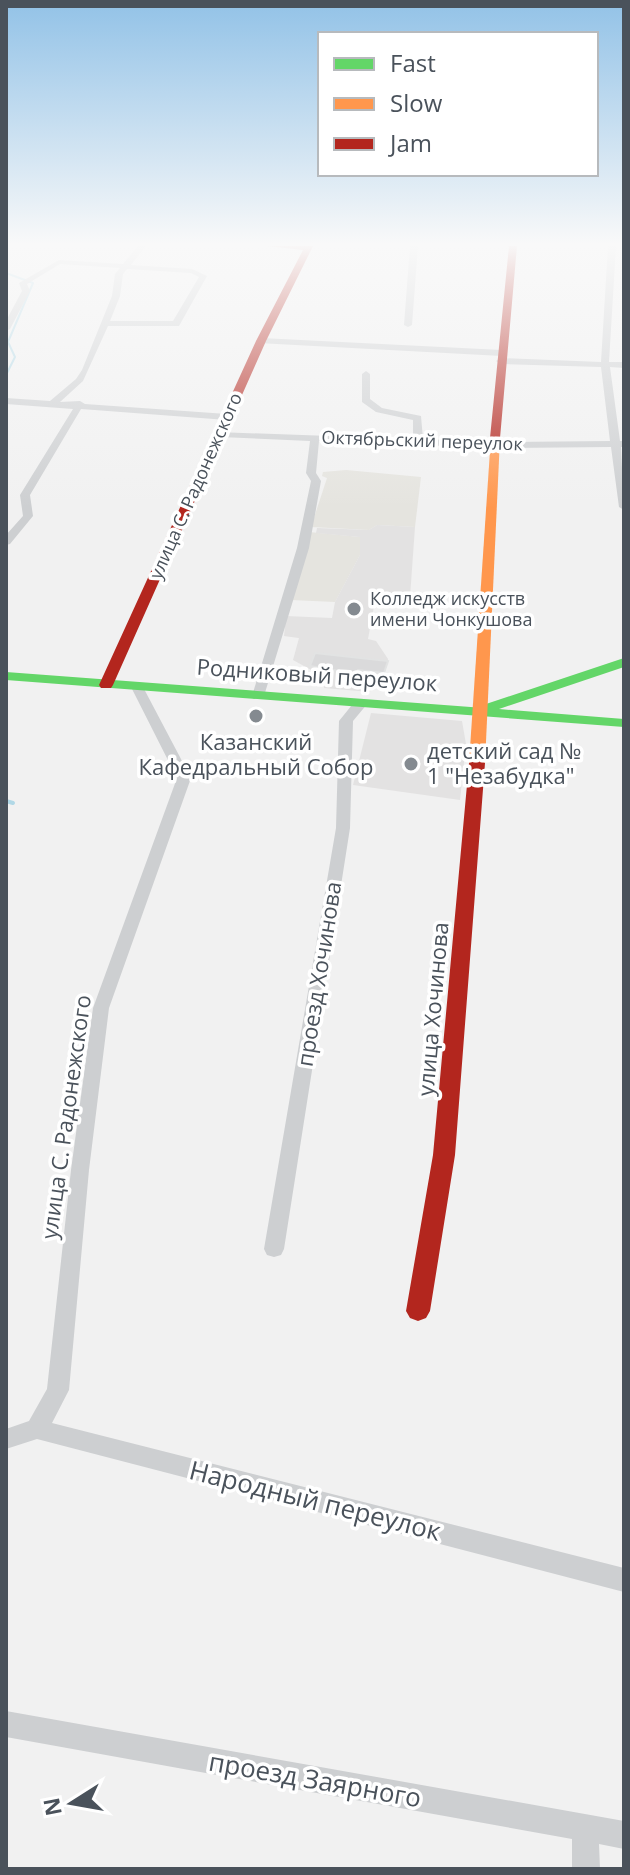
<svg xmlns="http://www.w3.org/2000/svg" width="630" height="1875" font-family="'Open Sans',sans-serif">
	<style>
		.commercial { fill: #e5e4df }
		.education { fill: #e3e2e2 }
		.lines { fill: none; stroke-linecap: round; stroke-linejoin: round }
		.stream-far1 { stroke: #b1d8e6; stroke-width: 2 }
		.stream { stroke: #b1d8e6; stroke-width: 4 }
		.building { fill: #dadadb; stroke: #e2e3e3; stroke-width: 2 }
		.street { fill: #cdcfd1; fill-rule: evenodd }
		.fast { fill: #63d668; fill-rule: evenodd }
		.slow { fill: #ff974d; fill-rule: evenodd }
		.jam { fill: #b3261e; fill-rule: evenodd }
		.poi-dot { fill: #848a90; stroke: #fff; stroke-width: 3 }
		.labels { text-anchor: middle; stroke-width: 7; stroke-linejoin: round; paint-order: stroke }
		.far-street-label { font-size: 18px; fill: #4a525b; stroke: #fff }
		.far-poi-label { font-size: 18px; fill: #4a525b; stroke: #fff; text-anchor: start }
		.street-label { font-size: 22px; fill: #4a525b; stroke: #fff }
		.poi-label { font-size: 22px; fill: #4a525b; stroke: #fff }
		.near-street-label { font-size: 26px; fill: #4a525b; stroke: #fff }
	</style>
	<rect width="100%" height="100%" fill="#f1f1f1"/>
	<path class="commercial" d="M346,470L421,477L415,527L377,525L369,530L311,527L327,478L322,476L323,472Z
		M309,532L360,537V555L335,602L291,600Z"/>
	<path class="education" d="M377,525L415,527L410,597L376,595L368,639L376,641L388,659L384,674L373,682L370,692L324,688L326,678L293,660L299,638L284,636L286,616L332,618L335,602L360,555V537L316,533L317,528L369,530Z
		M371,713L462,721L466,744L460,800L353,785Z"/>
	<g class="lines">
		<path class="stream-far1" d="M6,273L33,283L8,342L15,357L6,375"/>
		<path class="stream" d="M6,801L13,803"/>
	</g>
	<path class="building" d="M315,653L388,661L384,673L358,670L356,674L310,666Z"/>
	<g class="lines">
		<path class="street" d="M138,246H146L131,265L192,269L207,276L179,326H108L83,381L60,402L80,401L85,404L227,414L232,417L227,420L81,409L30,495L33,516L10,544L6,545V535L23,516L20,495L73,409L6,404V398L50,401L76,379L82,370L112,296L115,274L120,268L60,264L27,284L30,291L10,329L6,331V321L22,291L19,283L59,260L123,264ZM127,269L191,273L199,277L173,321H110L120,296L123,274Z
			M410,246H418L412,325L408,327L404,325Z
			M608,246H616L609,362H624V368L610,367L620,441H624V447H621L624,510L619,507L611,447L494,448L319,441L316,473L321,481L309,548L264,696L263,699H253L252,696L297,548L311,481L306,473L310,441L220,437L215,434L217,432L413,439V420L376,412L362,402V374L366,371L370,374V399L382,408L421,416L423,439L494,442L610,441L601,367L500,364L496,361L500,358L601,362Z
			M261,338L502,350L506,353L502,356L258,343V339Z
			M137,683L143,687L191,778L109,1008L89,1170L69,1390L52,1423L624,1568V1592L37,1439L6,1449V1429L29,1421L47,1389L71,1170L93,1008L177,778L131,687Z
			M361,699L368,703L353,721L350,828L284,1249L281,1255L274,1257L267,1255L264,1249L336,828L339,721L356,700Z
			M6,1711L624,1821V1849L599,1844L600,1869H572V1839L6,1737Z"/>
		<path class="fast" d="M624,658V667L499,709L624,719V727L6,680V672L484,708L486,704Z"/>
		<path class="slow" d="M491,436L500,438L485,763L477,768L469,763Z"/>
		<path class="jam" d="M268,246H313L266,341L113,685L111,688H101L99,685L256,341L303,250Z
			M509,246H517L500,438L495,441L490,438Z
			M477,758L485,763L455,1155L430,1311L426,1318L418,1321L410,1318L406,1311L433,1155L469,763Z"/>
	</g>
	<linearGradient id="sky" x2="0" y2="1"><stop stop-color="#92c2e7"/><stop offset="0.48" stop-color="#f9f9f9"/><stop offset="1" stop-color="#f9f9f9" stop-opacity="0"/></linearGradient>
	<rect width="630" height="508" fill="url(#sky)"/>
	<g class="poi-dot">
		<circle cx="354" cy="609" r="8"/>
		<circle cx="256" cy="716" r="8"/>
		<circle cx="411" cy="764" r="8"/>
	</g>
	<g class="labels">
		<g class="far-street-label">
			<text transform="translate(422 441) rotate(2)" y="6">Октябрьский переулок</text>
			<text transform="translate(196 486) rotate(-66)" y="6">улица С. Радонежского</text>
		</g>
		<g class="far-poi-label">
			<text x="370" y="605">Колледж искусств<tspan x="370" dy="21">имени Чонкушова</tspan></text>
		</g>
		<g class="street-label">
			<text transform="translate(317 675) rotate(4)" y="8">Родниковый переулок</text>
			<text transform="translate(319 974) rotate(-81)" y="8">проезд Хочинова</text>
			<text transform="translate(433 1009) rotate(-85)" y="8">улица Хочинова</text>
			<text transform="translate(66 1117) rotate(-82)" y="8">улица С. Радонежского</text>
		</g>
		<g class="poi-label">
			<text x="256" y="750">Казанский<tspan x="256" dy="25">Кафедральный Собор</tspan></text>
			<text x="427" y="759" text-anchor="start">детский сад №<tspan x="427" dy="25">1 "Незабудка"</tspan></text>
		</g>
		<g class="near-street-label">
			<text transform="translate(315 1501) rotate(14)" y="9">Народный переулок</text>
			<text transform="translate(315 1780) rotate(10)" y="9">проезд Заярного</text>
		</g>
	</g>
	<rect width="630" height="1875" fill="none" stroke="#4a525b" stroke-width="16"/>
	<rect x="318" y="32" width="280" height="144" fill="#ffffff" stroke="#b7babd" stroke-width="2"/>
	<rect x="334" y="58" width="40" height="12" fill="#63d668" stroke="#b7babd" stroke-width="2"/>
	<text x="390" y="72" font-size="24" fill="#4a525b">Fast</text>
	<rect x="334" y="98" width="40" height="12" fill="#ff974d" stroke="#b7babd" stroke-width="2"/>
	<text x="390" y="112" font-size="24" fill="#4a525b">Slow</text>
	<rect x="334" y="138" width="40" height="12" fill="#b3261e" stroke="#b7babd" stroke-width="2"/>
	<text x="390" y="152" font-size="24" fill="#4a525b">Jam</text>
	<g transform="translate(72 1803) rotate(259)" stroke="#ffffff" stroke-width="6" paint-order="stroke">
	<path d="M0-6L14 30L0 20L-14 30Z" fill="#4a525b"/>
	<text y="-12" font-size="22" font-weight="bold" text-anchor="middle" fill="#4a525b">N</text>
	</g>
</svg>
